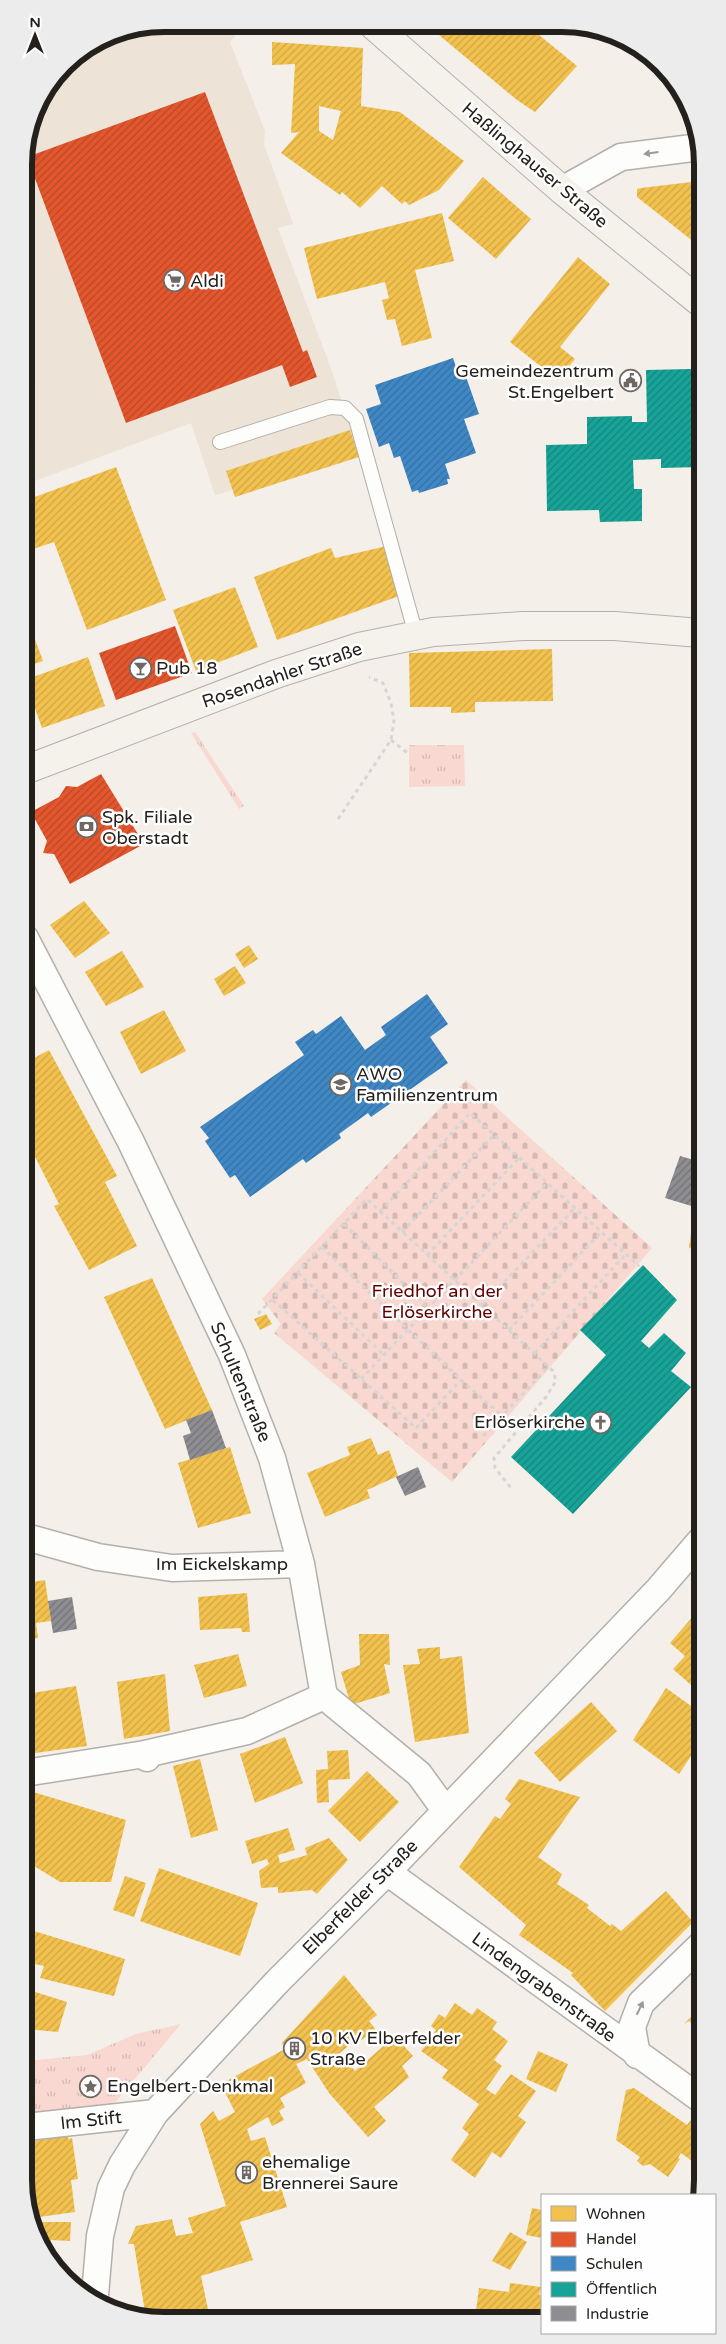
<svg xmlns="http://www.w3.org/2000/svg" width="726" height="2344" font-family="'Varela Round',sans-serif">
	<style>
		.built { fill: #ede3d6 }
		.grass { fill: url(#grass-tufts) }
		.cemetery { fill: url(#cemetery-stones) }
		.homes { fill: url(#homes-hatch); fill-rule: evenodd }
		.shops { fill: url(#shops-hatch) }
		.schools { fill: url(#schools-hatch) }
		.public { fill: url(#public-hatch) }
		.industry { fill: url(#industry-hatch) }
		.lines { fill: none; stroke-linecap: round; stroke-linejoin: round }
		.service-casing { stroke: #b4afaa; stroke-width: 16 }
		.minor-casing { stroke: #b4afaa; stroke-width: 29 }
		.secondary-casing { stroke: #b4afaa; stroke-width: 30 }
		.path { stroke: #d6d5d3; stroke-width: 3; stroke-dasharray: 4 4; stroke-linecap: butt }
		.service { stroke: #fdfdfc; stroke-width: 14 }
		.minor { stroke: #fdfdfc; stroke-width: 26 }
		.secondary { stroke: #f5f2ec; stroke-width: 28 }
		.oneway { fill: #9b9a97 }
		.labels { text-anchor: middle; stroke-width: 5; stroke-linejoin: round; paint-order: stroke }
		.street-label { font-size: 18px; fill: #24201c; stroke: #fefefe }
		.poi-label { font-size: 18px; fill: #24201c; stroke: #fefefe; text-anchor: start }
		.park-label { font-size: 18px; fill: #600100; stroke: #fefefe }
		.rim { fill: none; stroke: #24201c; stroke-width: 6 }
	</style>
	<defs>
		<pattern id="grass-tufts" width="24" height="20" patternUnits="userSpaceOnUse" patternTransform="scale(1.25)"><rect width="24" height="20" fill="#f8d8d0"/><path d="M3 7l-1-3M5 7V3M7 7l1-3M15 17l-1-3M17 17v-4M19 17l1-3" fill="none" stroke="#d4b9b2"/></pattern>
		<pattern id="cemetery-stones" width="16" height="16" patternUnits="userSpaceOnUse" patternTransform="scale(1.25)"><rect width="16" height="16" fill="#f8d8d0"/><path d="M2 7V4a2 2 0 0 1 4 0v3zM10 15v-3a2 2 0 0 1 4 0v3z" fill="#d4b9b2"/></pattern>
		<pattern id="homes-hatch" width="6" height="6" patternUnits="userSpaceOnUse" patternTransform="scale(1.25)"><rect width="6" height="6" fill="#f2c14e"/><path d="M-1 1l2-2M0 6l6-6M5 7l2-2" fill="none" stroke="#cfa644"/></pattern>
		<pattern id="shops-hatch" width="6" height="6" patternUnits="userSpaceOnUse" patternTransform="scale(1.25)"><rect width="6" height="6" fill="#e4572e"/><path d="M-1 1l2-2M0 6l6-6M5 7l2-2" fill="none" stroke="#b94826"/></pattern>
		<pattern id="schools-hatch" width="6" height="6" patternUnits="userSpaceOnUse" patternTransform="scale(1.25)"><rect width="6" height="6" fill="#3f88c5"/><path d="M-1 1l2-2M0 6l6-6M5 7l2-2" fill="none" stroke="#356f9f"/></pattern>
		<pattern id="public-hatch" width="6" height="6" patternUnits="userSpaceOnUse" patternTransform="scale(1.25)"><rect width="6" height="6" fill="#17a398"/><path d="M-1 1l2-2M0 6l6-6M5 7l2-2" fill="none" stroke="#15847b"/></pattern>
		<pattern id="industry-hatch" width="6" height="6" patternUnits="userSpaceOnUse" patternTransform="scale(1.25)"><rect width="6" height="6" fill="#8d8d92"/><path d="M-1 1l2-2M0 6l6-6M5 7l2-2" fill="none" stroke="#737376"/></pattern>
	</defs>
	<rect width="100%" height="100%" fill="#f4efe9"/>
	<path class="built" d="M165,24H244L230,42L265,131L264,144L293,224L278,228L332,371L359,455L215,495L191,423L24,485V156L35,110L65,65L111,34Z"/>
	<path class="grass" d="M195,732L244,806L239,809L191,733Z
		M409,745H464L465,786L409,787Z
		M181,2024L114,2104L26,2113V2061L87,2055L136,2034Z"/>
	<path class="cemetery" d="M466,1080L652,1248L452,1482L274,1333L281,1324L262,1299Z"/>
	<path class="homes" d="M427,25L528,26L577,66L535,112L517,100Z
		M272,42L363,48L361,106L400,112L464,161L439,190L409,205L405,201L402,204L382,186L360,208L342,192L340,195L281,153L299,132L291,133L295,64L272,65ZM319,106L341,111L333,140L319,131Z
		M483,177L531,219L496,259L448,218Z
		M700,181V236L694,242L637,197V189L641,188Z
		M442,213L454,261L415,270L432,338L402,346L395,319L387,320L382,300L389,298L385,282L317,299L304,248Z
		M578,257L610,284L560,347L575,359L558,380L510,342Z
		M350,430L359,457L235,497L226,471Z
		M116,467L166,600L87,630L54,542L24,552V501Z
		M387,546L399,596L277,640L254,577L331,548L335,558Z
		M235,587L258,647L196,671L173,610Z
		M25,612L43,661L25,667Z
		M552,649L553,701L475,702V712L451,713V707H410L409,653Z
		M88,657L105,706L42,728L25,680Z
		M84,901L110,933L75,958L50,925Z
		M249,945L258,959L244,968L235,954Z
		M122,951L144,987L106,1006L85,972Z
		M235,966L246,983L224,996L214,979Z
		M164,1010L186,1051L141,1074L120,1032Z
		M49,1050L117,1176L105,1182L137,1246L89,1270L54,1206L59,1204L25,1137V1063Z
		M693,1217L701,1218V1250L689,1248Z
		M152,1278L212,1410L165,1429L104,1297Z
		M266,1314L272,1324L260,1330L254,1319Z
		M371,1438L378,1455L389,1450L398,1476L367,1490L370,1498L325,1517L307,1473L350,1455L347,1447Z
		M230,1447L251,1513L198,1528L178,1463Z
		M45,1580L51,1621L36,1623L38,1638L26,1640V1583Z
		M247,1593L250,1632H242L241,1628L200,1630L198,1597Z
		M701,1607V1694L673,1669L685,1656L670,1643Z
		M359,1634H389L390,1665L384,1664L390,1693L351,1705L341,1672L360,1665Z
		M440,1647V1659L462,1656L469,1733L415,1742L403,1665L420,1664L417,1649Z
		M238,1654L247,1686L204,1698L194,1665Z
		M165,1674L170,1731L124,1739L117,1682Z
		M76,1686L87,1746L35,1753L26,1694Z
		M666,1688L701,1713V1741L679,1774L633,1740Z
		M591,1702L617,1731L560,1782L534,1753Z
		M285,1737L303,1783L255,1803L240,1754Z
		M348,1750L350,1779L328,1780L329,1802L317,1803L316,1770L328,1769L327,1751Z
		M200,1759L218,1830L191,1838L173,1766Z
		M367,1771L399,1802L360,1842L328,1811Z
		M519,1779L580,1797L538,1857L562,1874L557,1884L589,1905L587,1908L610,1926L612,1924L621,1931L666,1891L693,1922L605,2011L571,1975L573,1973L519,1935L526,1925L459,1867L495,1816L500,1819L511,1804L505,1799Z
		M33,1792L126,1820L111,1882H60L26,1861V1819Z
		M288,1828L295,1850L278,1855L280,1863L307,1855L305,1848L329,1838L348,1860L317,1894L312,1890L278,1893V1887L261,1888L259,1871L269,1864L267,1859L252,1864L245,1841Z
		M159,1868L258,1903L240,1956L140,1921Z
		M125,1876L146,1883L134,1917L113,1910Z
		M34,1931L125,1959L114,1996L40,1978L44,1966L26,1962V1953Z
		M344,1975L377,2015L369,2021L376,2030L357,2043L355,2040L333,2059L341,2068L348,2063L355,2071L395,2036L413,2056L402,2066L409,2077L374,2107L386,2121L368,2137L329,2093L307,2059L296,2064L306,2083L280,2098L285,2107L279,2111L284,2120L272,2126L268,2117L247,2129L251,2141L265,2137L287,2207L240,2222L253,2260L201,2276L208,2309L146,2318L134,2244H128L136,2226L172,2219L176,2236L193,2233L188,2218L226,2206L200,2124L213,2111L219,2121L235,2112L221,2084L285,2049L282,2043Z
		M26,1989L67,2002L58,2032L26,2029Z
		M455,2003L472,2015L477,2008L497,2022L492,2029L508,2041L494,2060L502,2066L486,2089L495,2095L511,2074L536,2091L518,2116L526,2122L501,2158L492,2152L475,2178L451,2160L469,2134L462,2128L479,2104L442,2078L448,2070L421,2051L425,2046L422,2043L425,2039L428,2041L436,2030L431,2026L439,2014L445,2018Z
		M702,2006V2034L689,2021L684,2024Z
		M538,2051L568,2064L556,2092L526,2079Z
		M634,2088L687,2125L694,2116L702,2121V2168L681,2153L678,2158L680,2159L668,2177L650,2164L643,2166L637,2161L640,2157L616,2140L626,2090Z
		M68,2136V2139L72,2138L78,2179L71,2180L75,2212L32,2218L26,2190V2142Z
		M532,2208L542,2210V2238L526,2235Z
		M35,2222H71L70,2241L51,2240V2253Z
		M510,2232L527,2242L510,2270L492,2261Z
		M510,2283L541,2287L539,2295L542,2296V2318H475L479,2288L509,2292Z"/>
	<path class="shops" d="M205,92L303,352L307,350L317,377L290,387L282,365L126,423L27,157Z
		M175,626L192,673L116,700L99,653Z
		M101,774L144,844L70,884L54,854L43,853L47,841L31,812L59,797L66,786L77,787Z"/>
	<path class="schools" d="M453,358L459,376L465,374L479,414L464,419L476,453L445,464L450,479H447L448,484L419,493L418,490L412,492L400,456L394,458L389,443L379,447L366,409L381,404L375,385Z
		M427,994L448,1024L430,1037L448,1063L371,1117L368,1113L339,1134L341,1138L306,1163L303,1159L250,1197L235,1175L230,1178L205,1141L209,1138L200,1127L304,1055L295,1042L313,1030L316,1034L341,1016L365,1050L386,1035L381,1027Z"/>
	<path class="public" d="M691,369L692,398H700V467L661,468V459L633,460L634,489H642V521L600,522L599,510L547,511L546,445L587,444V417L632,416V422H647L646,370Z
		M643,1265L677,1300L641,1341L649,1348L664,1333L686,1353L671,1371L691,1387L573,1514L511,1457L606,1355L580,1330Z"/>
	<path class="industry" d="M680,1156L701,1162V1199L698,1208L665,1198Z
		M212,1410L226,1448L190,1460L183,1436L191,1433L186,1420Z
		M418,1467L426,1487L405,1496L396,1477Z
		M72,1597L77,1629L53,1633L48,1601Z"/>
	<g class="lines">
		<defs>
			<path id="service" d="M220,442L330,407L345,408L356,419L416,635"/>
			<path id="minor" d="M562,190L621,157L700,147
				M25,938L131,1142L232,1355L272,1458L301,1564L324,1696L419,1774L445,1810
				M26,1537L98,1557L172,1568L301,1564
				M147,1758L145,1754L247,1731L324,1696
				M31,1772L145,1754
				M387,1872L702,2100
				M637,2055L632,2027L641,2003L702,1944
				M26,2127L155,2113
				M95,2295L100,2236L111,2188L122,2165L155,2113L277,1982L387,1872L658,1590L701,1540"/>
			<path id="secondary" d="M373,25L562,190L700,302
				M25,770L276,674L359,647L433,632L523,626H615L700,633"/>
		</defs>
		<use href="#service" class="service-casing"/>
		<use href="#minor" class="minor-casing"/>
		<use href="#secondary" class="secondary-casing"/>
		<path class="path" d="M391,740L409,754
			M338,819L391,740L394,721L391,703L383,683L369,677
			M380,1212L470,1113L639,1266
			M344,1224L429,1309
			M402,1232L494,1135
			M322,1247L461,1380L501,1415
			M427,1255L519,1158
			M298,1273L384,1355
			M273,1300L416,1428L461,1380
			M482,1305L575,1208
			M258,1314L367,1199L553,1371L556,1381L546,1397L494,1458L495,1468L511,1488
			M509,1330L601,1232
			M535,1353L626,1254
			M361,1379L547,1183
			M483,1436L549,1366"/>
		<use href="#service" class="service"/>
		<use href="#minor" class="minor"/>
		<use href="#secondary" class="secondary"/>
	</g>
	<defs><path id="oneway-solid" d="M-6-.8H1V-3.2L6.5 0L1 3.2V.8H-6Z" transform="scale(1.25)"/></defs>
	<g class="oneway">
		<use href="#oneway-solid" transform="translate(651 153) rotate(172)"/>
		<use href="#oneway-solid" transform="translate(640 2008) rotate(-64)"/>
	</g>
	<defs>
		<symbol id="supermarket-ring" viewBox="-11 -11 22 22"><circle r="9.5" fill="#fefefe" stroke="#6d6864" stroke-width="1.5"/><path d="M-6-5.5h2.5l.6 2H6L4.5 2H-2.5L-4.4-4H-6ZM-1.5 3.2a1.3 1.3 0 1 0 .1 0ZM3 3.2a1.3 1.3 0 1 0 .1 0Z" fill="#6d6864"/></symbol>
		<symbol id="civic-ring" viewBox="-11 -11 22 22"><circle r="9.5" fill="#fefefe" stroke="#6d6864" stroke-width="1.5"/><path d="M-.6-6.5H3V-4.5H.6V-3L4-1V1h2V6H-6V1h2V-1L-.6-3ZM-1.2 2.5V6h2.4V2.5Z" fill="#6d6864"/></symbol>
		<symbol id="bar-ring" viewBox="-11 -11 22 22"><circle r="9.5" fill="#fefefe" stroke="#6d6864" stroke-width="1.5"/><path d="M-6-5H6L.8 .8V4.5H3.5V6h-7V4.5H-.8V.8Z" fill="#6d6864"/></symbol>
		<symbol id="bank-ring" viewBox="-11 -11 22 22"><circle r="9.5" fill="#fefefe" stroke="#6d6864" stroke-width="1.5"/><path d="M-6-4H6V4H-6ZM0-2.3a2.3 2.3 0 1 0 0 4.6a2.3 2.3 0 1 0 0-4.6Z" fill="#6d6864"/></symbol>
		<symbol id="school-ring" viewBox="-11 -11 22 22"><circle r="9.5" fill="#fefefe" stroke="#6d6864" stroke-width="1.5"/><path d="M0-5L7-2L0 1L-7-2ZM-4 1L0 2.5L4 1V4Q0 6-4 4Z" fill="#6d6864"/></symbol>
		<symbol id="church-ring" viewBox="-11 -11 22 22"><circle r="9.5" fill="#fefefe" stroke="#6d6864" stroke-width="1.5"/><path d="M-1.2-6h2.4v3.5h3.3v2.4h-3.3V6h-2.4V-.1h-3.3v-2.4h3.3Z" fill="#6d6864"/></symbol>
		<symbol id="building-ring" viewBox="-11 -11 22 22"><circle r="9.5" fill="#fefefe" stroke="#6d6864" stroke-width="1.5"/><path d="M-4-6H4V6H1V3H-1V6H-4ZM-2.5-4.3h1.7v1.8h-1.7ZM.8-4.3h1.7v1.8H.8ZM-2.5-1h1.7V.8h-1.7ZM.8-1h1.7V.8H.8Z" fill="#6d6864"/></symbol>
		<symbol id="sight-ring" viewBox="-11 -11 22 22"><circle r="9.5" fill="#fefefe" stroke="#6d6864" stroke-width="1.5"/><path d="M0-6L1.8-2.2L6-1.7L2.9 1.2L3.7 5.4L0 3.3L-3.7 5.4L-2.9 1.2L-6-1.7L-1.8-2.2Z" fill="#6d6864"/></symbol>
	</defs>
	<g fill-rule="evenodd">
		<use href="#supermarket-ring" x="162" y="268" width="25" height="25"/>
		<use href="#civic-ring" x="618" y="368" width="25" height="25"/>
		<use href="#bar-ring" x="128" y="656" width="25" height="25"/>
		<use href="#bank-ring" x="74" y="814" width="25" height="25"/>
		<use href="#school-ring" x="328" y="1072" width="25" height="25"/>
		<use href="#church-ring" x="588" y="1410" width="25" height="25"/>
		<use href="#building-ring" x="282" y="2036" width="25" height="25"/>
		<use href="#sight-ring" x="78" y="2074" width="25" height="25"/>
		<use href="#building-ring" x="234" y="2160" width="25" height="25"/>
	</g>
	<g class="labels">
		<g class="street-label">
			<text transform="translate(535 165) rotate(40)" y="6">Haßlinghauser Straße</text>
			<text transform="translate(282 675) rotate(-19)" y="6">Rosendahler Straße</text>
			<text transform="translate(241 1382) rotate(67)" y="6">Schultenstraße</text>
			<text x="222" y="1570">Im Eickelskamp</text>
			<text transform="translate(360 1897) rotate(-45)" y="6">Elberfelder Straße</text>
			<text transform="translate(544 1987) rotate(36)" y="6">Lindengrabenstraße</text>
			<text transform="translate(91 2120) rotate(-6)" y="6">Im Stift</text>
		</g>
		<g class="poi-label">
			<text x="190" y="287">Aldi</text>
			<text x="614" y="377" text-anchor="end">Gemeindezentrum<tspan x="614" dy="21">St.Engelbert</tspan></text>
			<text x="156" y="674">Pub 18</text>
			<text x="102" y="823">Spk. Filiale<tspan x="102" dy="21">Oberstadt</tspan></text>
			<text x="356" y="1080">AWO<tspan x="356" dy="21">Familienzentrum</tspan></text>
			<text x="585" y="1428" text-anchor="end">Erlöserkirche</text>
			<text x="310" y="2044">10 KV Elberfelder<tspan x="310" dy="21">Straße</tspan></text>
			<text x="107" y="2092">Engelbert-Denkmal</text>
			<text x="262" y="2168">ehemalige<tspan x="262" dy="21">Brennerei Saure</tspan></text>
		</g>
		<g class="park-label">
			<text x="437" y="1297">Friedhof an der<tspan x="437" dy="21">Erlöserkirche</tspan></text>
		</g>
	</g>
	<path d="M0 0H726V2344H0ZM164 32H562A132 132 0 0 1 694 164V2180A132 132 0 0 1 562 2312H164A132 132 0 0 1 32 2180V164A132 132 0 0 1 164 32Z" fill="#edecec" fill-rule="evenodd"/>
	<path class="rim" d="M164 32H562A132 132 0 0 1 694 164V2180A132 132 0 0 1 562 2312H164A132 132 0 0 1 32 2180V164A132 132 0 0 1 164 32Z"/>
	<rect x="541" y="2194" width="175" height="140" fill="#fefefe" stroke="#a7a5a4"/>
	<rect x="551" y="2206" width="25" height="15" fill="#f2c14e" stroke="#a7a5a4"/>
	<text x="586" y="2219" font-size="15" fill="#24201c">Wohnen</text>
	<rect x="551" y="2232" width="25" height="15" fill="#e4572e" stroke="#a7a5a4"/>
	<text x="586" y="2244" font-size="15" fill="#24201c">Handel</text>
	<rect x="551" y="2256" width="25" height="15" fill="#3f88c5" stroke="#a7a5a4"/>
	<text x="586" y="2269" font-size="15" fill="#24201c">Schulen</text>
	<rect x="551" y="2282" width="25" height="15" fill="#17a398" stroke="#a7a5a4"/>
	<text x="586" y="2294" font-size="15" fill="#24201c">Öffentlich</text>
	<rect x="551" y="2306" width="25" height="15" fill="#8d8d92" stroke="#a7a5a4"/>
	<text x="586" y="2319" font-size="15" fill="#24201c">Industrie</text>
	<g transform="translate(35 35)" stroke="#fefefe" stroke-width="4" paint-order="stroke">
	<path d="M0-4L9 19L0 12L-9 19Z" fill="#24201c"/>
	<text y="-8" font-size="14" font-weight="bold" text-anchor="middle" fill="#24201c">N</text>
	</g>
</svg>
